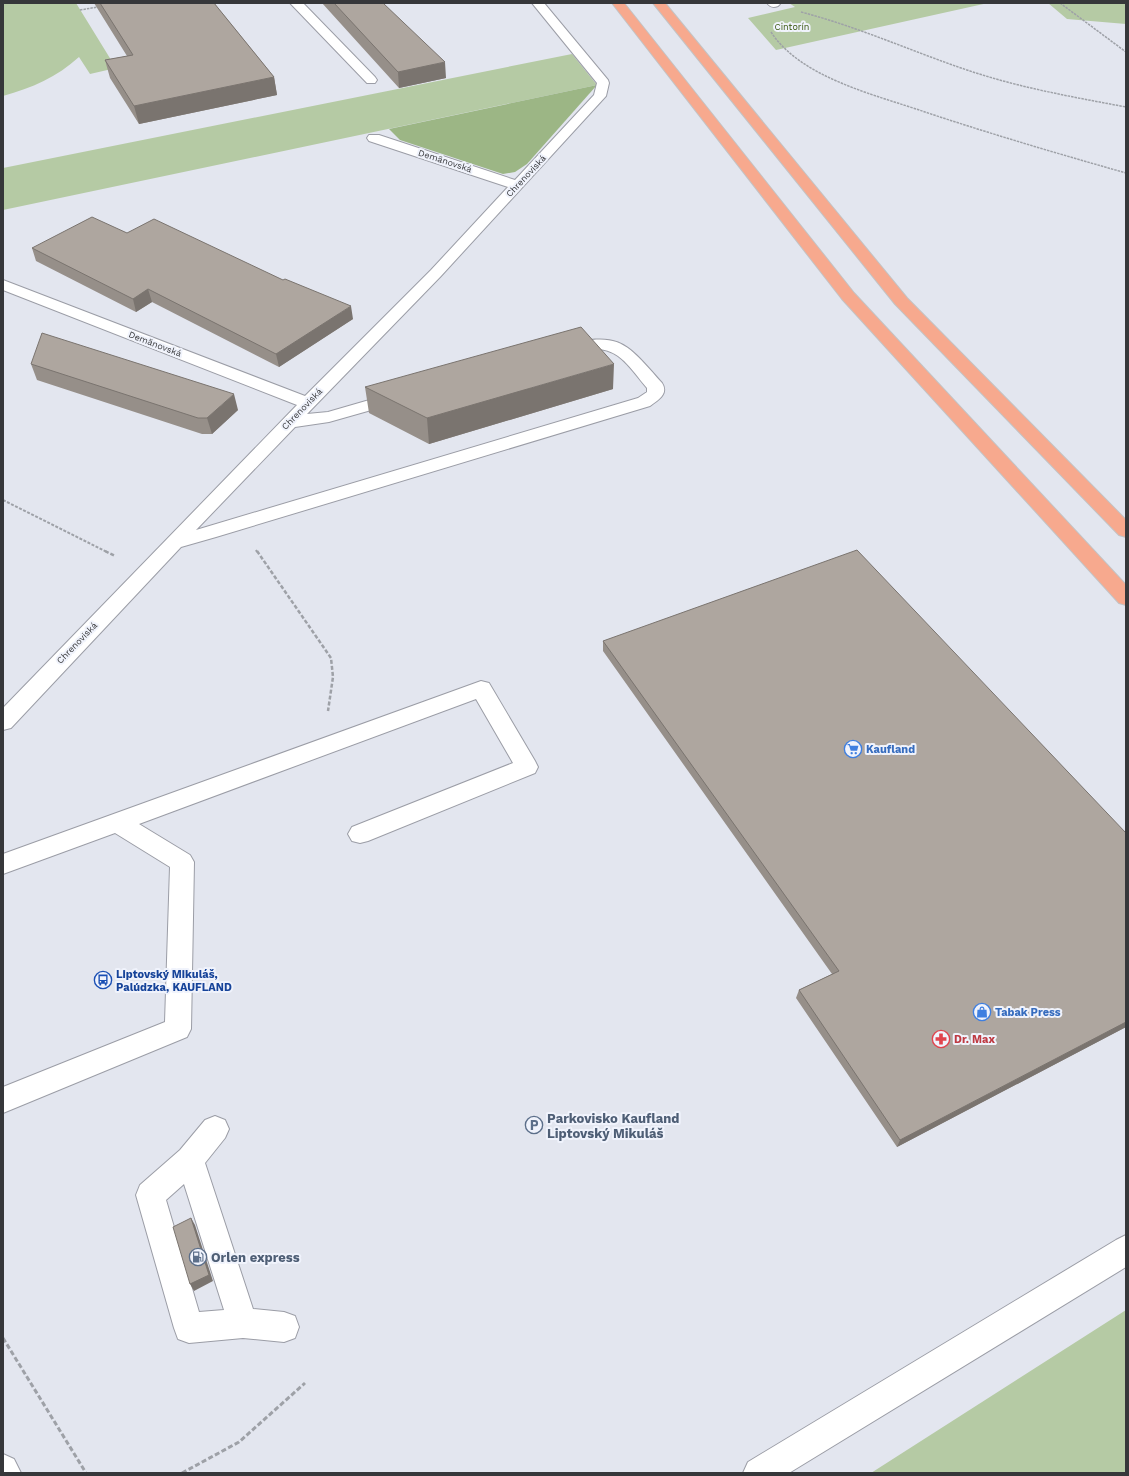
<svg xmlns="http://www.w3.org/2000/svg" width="1129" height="1476" font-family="'Work Sans',sans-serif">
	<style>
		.green { fill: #b5caa4 }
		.forest { fill: #9cb685 }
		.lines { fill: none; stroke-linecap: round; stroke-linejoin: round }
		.minor-casing { stroke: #9b9da6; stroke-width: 2 }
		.major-casing { stroke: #c3c3c4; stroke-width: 2 }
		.path-far3 { stroke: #9ea1a7; stroke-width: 1.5; stroke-dasharray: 2.5 1; stroke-linecap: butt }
		.path-far2 { stroke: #9ea1a7; stroke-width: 2; stroke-dasharray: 3 1.5; stroke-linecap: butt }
		.path-far1 { stroke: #9ea1a7; stroke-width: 2.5; stroke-dasharray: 4 2; stroke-linecap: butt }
		.path { stroke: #9ea1a7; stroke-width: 3; stroke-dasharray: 5 2.5; stroke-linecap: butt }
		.minor { fill: #fff; fill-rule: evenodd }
		.major { fill: #f7a98e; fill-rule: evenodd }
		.wall { fill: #968f89 }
		.shaded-wall { fill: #7a746f }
		.building { fill: #aea69f; stroke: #7a746f }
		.labels { text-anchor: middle; stroke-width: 4; stroke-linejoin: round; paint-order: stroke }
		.far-park-label { font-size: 9px; fill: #335309; stroke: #f0f3fc }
		.far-street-label { font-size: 9px; fill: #36373a; stroke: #f0f3fc }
		.shop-label { font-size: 11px; font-weight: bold; fill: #366cbe; stroke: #f0f3fc; text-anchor: start }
		.transit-label { font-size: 11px; font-weight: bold; fill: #164399; stroke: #f0f3fc; text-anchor: start }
		.health-label { font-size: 11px; font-weight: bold; fill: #be3a42; stroke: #f0f3fc; text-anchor: start }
		.near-service-label { font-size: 13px; font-weight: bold; fill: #4e5e75; stroke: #f0f3fc; text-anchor: start }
	</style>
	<rect width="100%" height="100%" fill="#e3e6ef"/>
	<path class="green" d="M3,3H76L116,68L90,74L79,57C57,77 32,88 3,96Z
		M789,3H988L776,50L748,18L795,7Z
		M1048,3H1126V24L1067,19Z
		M572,54L597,85L3,210V168Z
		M1126,1310V1473H871Z"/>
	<path class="forest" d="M597,85L527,164L515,172L503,174L400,140L389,129Z"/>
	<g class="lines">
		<defs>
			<path id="minor" d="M290,3H303L375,77L377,80L375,83H367Z
				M532,3H544L608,80L609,83L606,96L441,276L307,414L328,412L397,392L403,393L406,397L403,401L329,422L295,427L196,530L638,398L647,392V388C629,367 619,346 589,349C579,350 571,355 561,352L559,349L561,346C619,331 625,341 662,383C669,394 658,400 650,406L216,537L181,547L11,728L3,730V708L297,405L3,290V280L305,396L431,270L508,187L369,141L367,138L369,135H379L515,180L594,95L597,83Z
				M767,3H779L780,4L778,6C773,8 770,7 767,3Z
				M481,681L489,683L535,761L538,767L535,773L368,841L360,843L352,841L348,834L352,827L513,763L476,699L139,824L190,855L194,862L191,1029L187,1037L3,1113V1087L165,1022L170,867L115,833L3,874V854Z
				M215,1116L225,1120L229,1129L225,1138L205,1163L253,1309L284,1312L295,1316L299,1327L295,1338L284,1342L243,1338L189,1343L178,1339L174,1328L136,1195L140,1185L180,1150L205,1120ZM184,1184L224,1310L199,1312L166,1200Z
				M1126,1235V1267L789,1473H743L748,1462L1116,1240Z
				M3,1454L14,1459L21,1473H3Z"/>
			<path id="major" d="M612,3H624L854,293L1126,585V605L1119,603L842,299Z
				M653,3H665L907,298L1126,520V537L1119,535L895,304Z"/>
		</defs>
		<use href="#minor" class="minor-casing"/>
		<use href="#major" class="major-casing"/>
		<path class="path-far3" d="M1060,3L1126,52
			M80,10L98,7
			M801,12C859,27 913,52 970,71C1021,88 1073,97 1126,107
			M771,32C801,78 876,95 925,112C991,134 1059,154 1126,173"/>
		<path class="path-far2" d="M3,500L107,552
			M256,550L257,552"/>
		<path class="path-far1" d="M105,551L115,556
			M257,551L331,658L333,677L328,711"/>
		<path class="path" d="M3,1338L86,1473
			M182,1473L239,1442L305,1383"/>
		<use href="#minor" class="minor"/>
		<use href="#major" class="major"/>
	</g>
	<path class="wall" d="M94,3H214L274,77L277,95L139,124L110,78L105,60L127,56Z
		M322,3H383L446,78L399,88Z
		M127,233L353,319L279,367L152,302L136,312L36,261L32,248Z
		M31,364L238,410L212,434H202L37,380Z
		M365,387L613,389L429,444L369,413Z
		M603,641L1126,833V1027L897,1147L796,998L799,990L832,974L603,651Z"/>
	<path class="shaded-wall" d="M445,62L446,78L399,88L398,72Z
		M274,77L277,95L139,124L134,106Z
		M148,289L152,302L136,312L133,299Z
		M351,306L353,319L279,367L276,354Z
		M614,364L613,389L429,444L427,418Z
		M234,394L238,410L212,434L207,418Z
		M1126,1022V1027L897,1147L900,1140Z
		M191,1218L195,1225L213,1281L194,1291L190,1284Z"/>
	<path class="building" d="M100,3H214L274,77L134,106L105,60L133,55Z
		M334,3H383L445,62L398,72Z
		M92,217L127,233L154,219L283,280L285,279L351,306L276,354L148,289L133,299L32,248Z
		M581,327L614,364L427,418L365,387Z
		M42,333L234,394L207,418H198L31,364Z
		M857,550L1126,833V1022L900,1140L799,990L839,971L603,641Z
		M191,1218L209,1275L190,1284L173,1227Z"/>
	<defs>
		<symbol id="supermarket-ring" viewBox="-11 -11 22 22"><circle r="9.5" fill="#f0f3fc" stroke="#3f7fe0" stroke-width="1.5"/><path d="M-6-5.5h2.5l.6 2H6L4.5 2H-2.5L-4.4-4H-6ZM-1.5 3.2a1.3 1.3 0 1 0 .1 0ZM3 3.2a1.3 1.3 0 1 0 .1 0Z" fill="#3f7fe0"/></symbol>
		<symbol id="bus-ring" viewBox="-11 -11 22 22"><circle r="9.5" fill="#f0f3fc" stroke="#1a4fb4" stroke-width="1.5"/><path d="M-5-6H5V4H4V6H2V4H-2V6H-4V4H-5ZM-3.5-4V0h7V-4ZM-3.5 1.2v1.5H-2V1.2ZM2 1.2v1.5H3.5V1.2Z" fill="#1a4fb4"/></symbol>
		<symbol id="shop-ring" viewBox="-11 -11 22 22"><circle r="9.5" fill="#f0f3fc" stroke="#3f7fe0" stroke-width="1.5"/><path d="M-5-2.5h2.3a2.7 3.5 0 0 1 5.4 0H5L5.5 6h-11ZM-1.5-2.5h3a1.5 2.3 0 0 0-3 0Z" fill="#3f7fe0"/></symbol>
		<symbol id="pharmacy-ring" viewBox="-11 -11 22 22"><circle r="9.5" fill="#f0f3fc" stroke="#e0444e" stroke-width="1.5"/><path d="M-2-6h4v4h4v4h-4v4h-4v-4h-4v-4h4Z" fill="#e0444e"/></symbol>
		<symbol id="parking-ring" viewBox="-11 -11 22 22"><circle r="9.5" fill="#f0f3fc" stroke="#5c6f8a" stroke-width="1.5"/><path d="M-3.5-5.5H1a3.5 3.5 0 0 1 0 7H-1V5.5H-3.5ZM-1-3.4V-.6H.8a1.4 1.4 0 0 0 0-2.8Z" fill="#5c6f8a"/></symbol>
		<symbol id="fuel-ring" viewBox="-11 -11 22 22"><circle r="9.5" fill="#f0f3fc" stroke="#5c6f8a" stroke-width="1.5"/><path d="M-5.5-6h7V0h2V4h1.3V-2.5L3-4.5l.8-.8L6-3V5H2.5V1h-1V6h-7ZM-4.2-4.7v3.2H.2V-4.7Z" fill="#5c6f8a"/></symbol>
	</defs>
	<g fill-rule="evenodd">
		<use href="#supermarket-ring" x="843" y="739" width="20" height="20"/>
		<use href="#bus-ring" x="93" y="970" width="20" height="20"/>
		<use href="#shop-ring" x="972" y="1002" width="20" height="20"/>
		<use href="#pharmacy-ring" x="931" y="1029" width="20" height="20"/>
		<use href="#parking-ring" x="524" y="1115" width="20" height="20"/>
		<use href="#fuel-ring" x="188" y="1247" width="20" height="20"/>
	</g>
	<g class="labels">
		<g class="far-park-label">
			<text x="792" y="30">Cintorín</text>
		</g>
		<g class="far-street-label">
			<text transform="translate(445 161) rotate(18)" y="3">Demänovská</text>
			<text transform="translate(526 176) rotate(-47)" y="3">Chrenoviská</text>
			<text transform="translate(155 344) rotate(21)" y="3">Demänovská</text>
			<text transform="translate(302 409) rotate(-46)" y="3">Chrenoviská</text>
			<text transform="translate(77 643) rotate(-46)" y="3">Chrenoviská</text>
		</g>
		<g class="shop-label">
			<text x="866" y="753">Kaufland</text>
			<text x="995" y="1016">Tabak Press</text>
		</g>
		<g class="transit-label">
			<text x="116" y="978">Liptovský Mikuláš,<tspan x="116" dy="13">Palúdzka, KAUFLAND</tspan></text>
		</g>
		<g class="health-label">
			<text x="954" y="1043">Dr. Max</text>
		</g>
		<g class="near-service-label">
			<text x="547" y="1123">Parkovisko Kaufland<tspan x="547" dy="15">Liptovský Mikuláš</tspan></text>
			<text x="211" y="1262">Orlen express</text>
		</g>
	</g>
	<rect width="1129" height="1476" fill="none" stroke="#36373a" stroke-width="8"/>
</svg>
